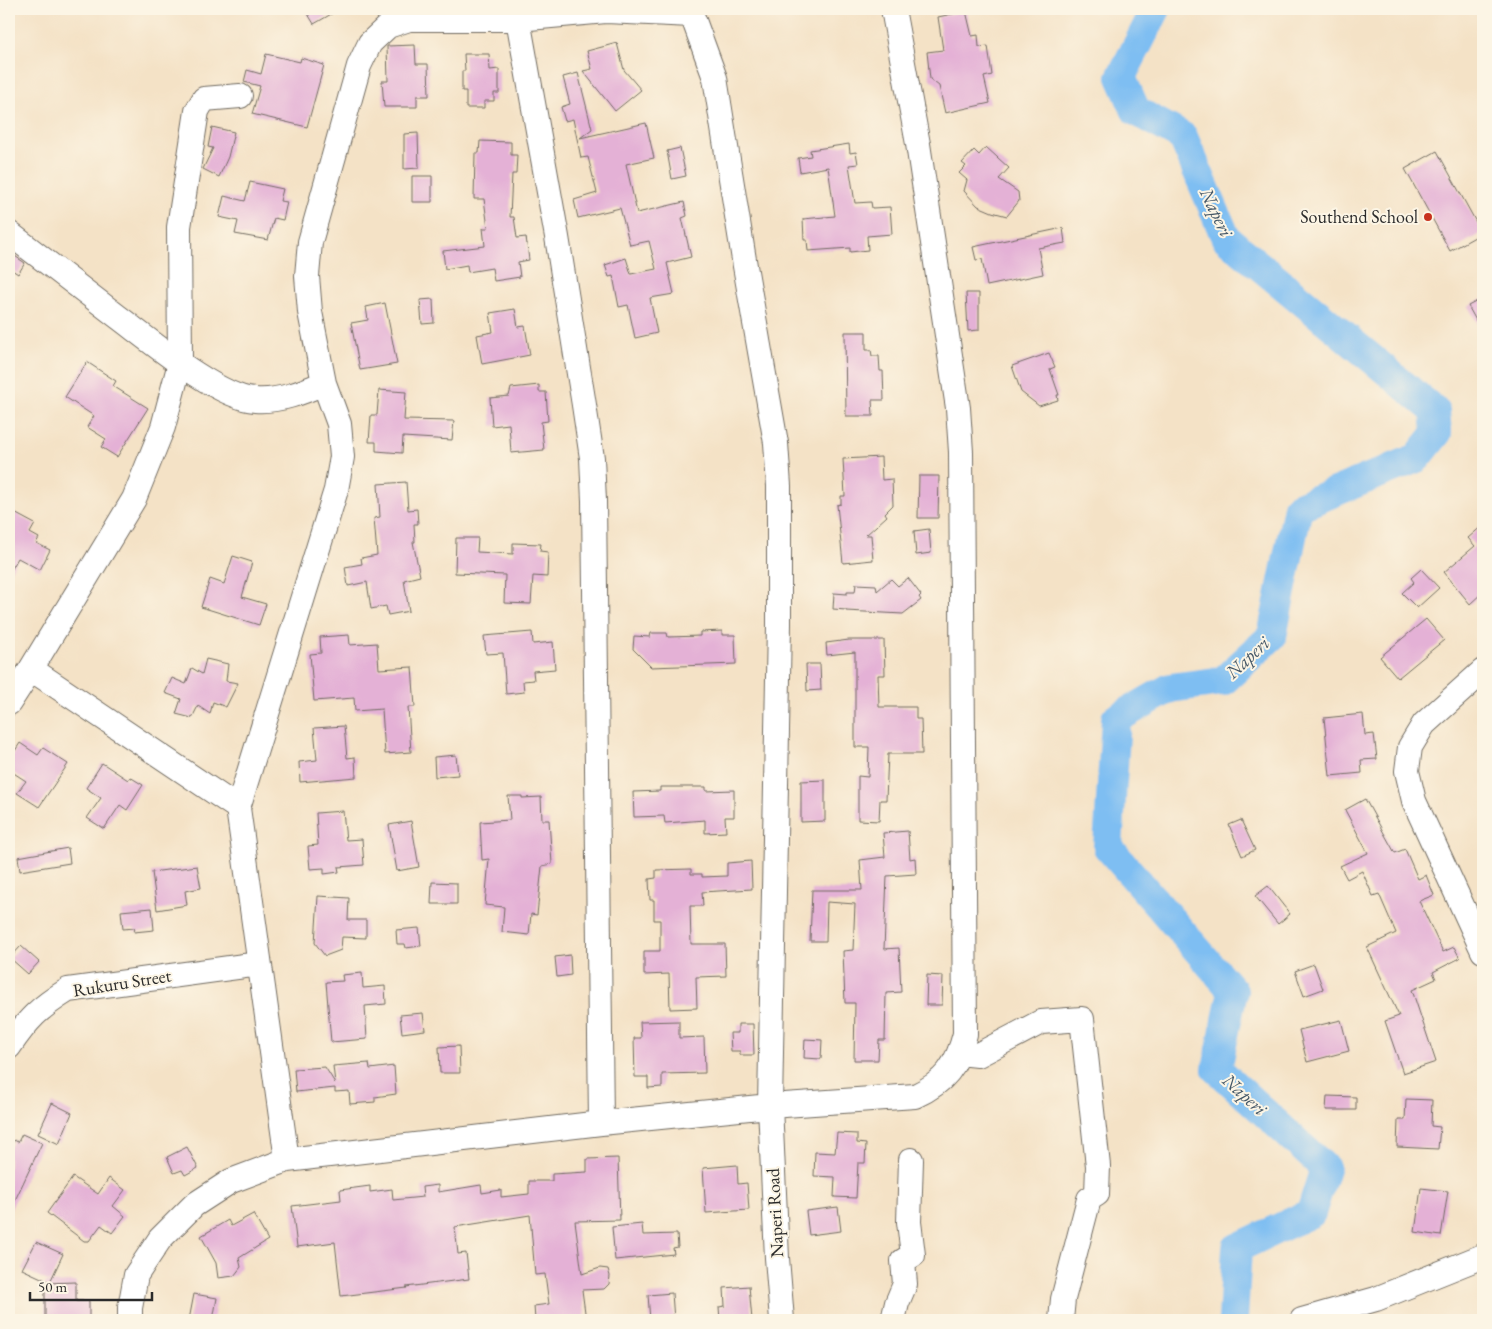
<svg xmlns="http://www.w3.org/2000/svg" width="1492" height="1329" font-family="'EB Garamond',serif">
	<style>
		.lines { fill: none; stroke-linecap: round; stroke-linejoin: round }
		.river { stroke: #7ebef2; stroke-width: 30 }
		.building { fill: #e4b1d6 }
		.minor-casing { stroke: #716b61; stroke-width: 26 }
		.minor { stroke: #fff; stroke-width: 24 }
		.poi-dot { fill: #c8321e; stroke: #fcf5e5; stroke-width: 2 }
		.labels { text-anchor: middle; stroke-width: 4; stroke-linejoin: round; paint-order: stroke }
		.poi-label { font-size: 18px; fill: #2b2b2b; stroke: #fcf5e5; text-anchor: end }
		.street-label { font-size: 18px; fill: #2b2b2b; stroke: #fcf5e5 }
		.water-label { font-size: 19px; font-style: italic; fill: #445767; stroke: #fcf5e5 }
	</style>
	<rect width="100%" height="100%" fill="#fcf5e5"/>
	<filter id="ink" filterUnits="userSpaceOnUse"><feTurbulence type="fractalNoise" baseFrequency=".02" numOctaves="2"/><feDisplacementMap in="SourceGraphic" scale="10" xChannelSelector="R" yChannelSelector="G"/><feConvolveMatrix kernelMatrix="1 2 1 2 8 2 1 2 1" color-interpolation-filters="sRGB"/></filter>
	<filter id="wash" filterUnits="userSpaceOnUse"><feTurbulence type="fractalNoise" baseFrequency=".0096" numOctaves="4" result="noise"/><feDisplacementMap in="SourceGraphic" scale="20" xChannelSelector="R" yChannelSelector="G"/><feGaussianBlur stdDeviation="1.12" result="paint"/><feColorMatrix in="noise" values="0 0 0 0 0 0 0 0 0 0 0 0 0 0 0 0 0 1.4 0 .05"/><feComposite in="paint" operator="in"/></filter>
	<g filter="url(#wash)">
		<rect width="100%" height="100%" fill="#f4e2c6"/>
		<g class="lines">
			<path class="river" d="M1156,9L1121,77L1136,111L1183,137L1226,238L1435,411L1437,433L1417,458L1298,507L1272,636L1223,681L1170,688L1116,719L1108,847L1233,991L1217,1069L1325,1168L1311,1213L1237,1248L1233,1320"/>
		</g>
		<g id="blocks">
			<path class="building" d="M305,9H340L314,24Z
				M966,11L972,36L978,35L979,47L988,46L992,75L984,77L990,103L945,113L939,86L930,79L927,52L943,50L938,17Z
				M617,43L624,70L641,90L615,111L583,71L592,69L587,51Z
				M415,45L416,64H428L429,96H417V107H384L382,81H388L387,46Z
				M266,54L300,62L301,58L324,65L307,127L252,114L260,86L244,82L247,70L261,74Z
				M464,54H489L490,70L499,69V93H494V101H484V108H466V91H462V71H465Z
				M578,73L592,129L580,138L646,123L654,158L626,164L637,213L684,202L687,216L682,218L691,257L667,263L674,294L650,298L657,333L635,338L628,305L619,307L613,276L609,277L605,265L626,258L631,274L656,269L649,241L630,245L620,208L578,218L574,200L597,193L588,157L581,158L573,119L565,121L561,107L570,104L563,77Z
				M212,127L234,132L228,157L219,177L203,169L213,148L208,147Z
				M418,133L419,168L404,169V134Z
				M480,141L511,142V155H517L516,174H512L510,217H514L517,238L526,237L529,260L518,262L520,277L494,281L492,268L468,272L467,265L445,269L443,251L485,246L483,228H488L484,199H474L475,153H479Z
				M849,144L850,153L856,152L858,164L849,165L855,203L871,202L872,208L890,207L892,234L867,236L868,250L850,252V248L808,251L807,240H804L803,219L835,216L828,167L800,172L798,158L811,156L810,150Z
				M986,147L1009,168L999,179L1018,192L1019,201L1007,216L992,212L978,206L964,191L967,180L959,173L966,166L962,163L974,150L979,155Z
				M680,148L686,176L672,179L667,151Z
				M1437,151L1482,233L1450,251L1405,169Z
				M412,176H432V202H412Z
				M250,182L283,189L280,201L287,202L283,220L274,218L268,240L235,234L238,221L219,217L224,196L245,201Z
				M1063,228L1065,243L1038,248L1043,274L987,286L982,259L976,260L973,247Z
				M9,252L25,263L18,274L9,268Z
				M966,293H979V330L968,331Z
				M1483,298V333L1468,306Z
				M433,299L434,323L422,324L420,300Z
				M385,303L397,364L360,370L351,323L368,320L366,307Z
				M515,309L518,327L525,326L530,355L482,364L477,335L493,332L490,313Z
				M845,332H866V350H871L872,356H879L880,371H883L884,400H872L873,416H846Z
				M1049,353L1055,367L1050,369L1059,395H1057L1058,400L1039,406L1021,392L1012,366Z
				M87,362L116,381L113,386L148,408L117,457L101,447L106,439L87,427L94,416L65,397Z
				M539,385V392H546L548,421L541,422L544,450L511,453L509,424L492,426L490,398L509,396L511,388Z
				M379,390L406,392L404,420L454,421L452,440L403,437L402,453L376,451V442H369L371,415H377Z
				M881,457L882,480L892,479L893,505L885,513L887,516L866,535H871L873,560L843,563L837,505L841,504V496H845L843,459Z
				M919,476H939L938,518H918Z
				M406,482L408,510L417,509L418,524H414L415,542H413L420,576L404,580L409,611L388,615L386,606L371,609L367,582L348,586L345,567L362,564L361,558L377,555L374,518L380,517L378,484Z
				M9,510L35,524L30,533L39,538L36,543L50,550L40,570L18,558L9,574Z
				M1483,525V592L1470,604L1444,572L1475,546L1468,538Z
				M929,529L931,553L916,555L914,531Z
				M456,538H478L477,552L513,554V543L541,544L540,551L548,552L547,577L533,576L531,604L504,603L505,575L455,573Z
				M233,556L252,562L242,597L266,604L259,625L201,607L210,579L224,584Z
				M1421,569L1439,588L1417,608L1402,593L1414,582L1411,578Z
				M908,578L921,595L919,597L921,600L903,614L846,611V610L833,609L834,593L847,594V592H855L856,584L876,585L877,591L891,579L898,586Z
				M1426,619L1444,640L1398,678L1380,657Z
				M722,631V635H735L736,664L651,667L633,649L634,636L650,637L651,633H667L668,637L700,636V632Z
				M532,632L533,644L553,642L555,669L533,671L534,680L523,681L524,692L506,694L503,653L486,654L484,636Z
				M349,635L350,645L377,643L379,669L412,667L415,707H408L411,752L385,754L382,709L355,711L354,698L314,701L310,654L321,653L320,637Z
				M849,640H884L885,675H878L879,707H916V719H921L922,754H888L886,800H880L879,821L858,820V776L868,777L869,747H855V652L827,655L826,643Z
				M206,659L228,664L226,681L238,683L226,707L213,702L210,714L198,706L192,718L176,714L181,699L165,693L172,678L186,684L192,668L202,674Z
				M806,664H820L821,690L807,691Z
				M1363,714L1365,735L1374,734L1377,759L1361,760L1362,773L1330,776L1324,718Z
				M344,726L347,758L355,757L356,777L300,782L299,762L317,760L314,728Z
				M20,743L38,755L43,748L68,764L39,807L17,793L26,781L9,770V760Z
				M456,755L458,775L435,777L434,757Z
				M102,763L128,780L130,777L143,785L127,810L120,805L104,829L87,818L101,798L86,788Z
				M825,780V821L801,822V781Z
				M660,787H706V791L734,790V817H725L726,832L705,833V820L665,823L664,816L634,817L633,792L660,791Z
				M508,796H522V798L541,797L542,820H549L552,864L542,866L537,915L531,914L529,935L502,932L504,907L485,905L489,859L482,860L480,822L510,820Z
				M1365,799L1395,853L1405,849L1418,879L1426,875L1434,895L1419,901L1443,952L1454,947L1460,958L1433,972L1436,979L1412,990L1436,1062L1403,1073L1385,1021L1399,1016L1367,947L1396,933L1379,894L1373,896L1362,871L1347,879L1340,866L1368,853L1345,810Z
				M343,811L346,840L362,839L364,865L338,867L339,872L324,874V868L310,869L308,846L318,845L316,813Z
				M1241,820L1255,850L1242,856L1229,825Z
				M411,821L419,867L397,871L389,825Z
				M908,831L910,859L915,858L916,874L887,876L884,949L899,948L901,992L886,993L885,1040H879L878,1060H854L855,1003H845L843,951L853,950L855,904L827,902L826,941H810L812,890H862L860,860L885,857L883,833Z
				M68,848L70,863L20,871L18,857Z
				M751,861L752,889L702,892L703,906H690L691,944H725L726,976L696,977L697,1008L670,1009L669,974L644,975V951H660V920H654V900H650L649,879L656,878V870L691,869V874H702V877L727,876V863Z
				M197,866L201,888L185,891L187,905L157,910L152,872Z
				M432,882L457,883V904H431Z
				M1268,886L1290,914L1278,924L1255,896Z
				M318,896L349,898L348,920H366V938L342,937L341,950L325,956L315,943Z
				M152,908L154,930L134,932L135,928L123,929L121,911Z
				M419,928L421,946L406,948L405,944H397L396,930Z
				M21,946L39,962L28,974L10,958Z
				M570,955L571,975L557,977L555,957Z
				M1314,964L1323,989L1304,996L1295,971Z
				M362,973L363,988L385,986L386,1004L365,1006L367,1039L331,1042L326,982L343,981L342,975Z
				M927,975L943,976L942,1005H926Z
				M423,1013L425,1030L402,1033L400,1015Z
				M1341,1020L1349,1051L1307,1062L1299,1030Z
				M679,1021V1038L704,1037L705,1073L662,1074V1087L648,1088V1077H635L634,1038H641L640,1022Z
				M738,1024H753L754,1055H740V1051H731L730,1033H738Z
				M805,1039L822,1040L821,1059L804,1058Z
				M459,1046L460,1073H440L439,1047Z
				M369,1063L370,1069L394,1066L396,1094L375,1097V1102L350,1104L349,1091L335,1092V1088L296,1092L294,1069L325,1067L335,1083L333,1066Z
				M1327,1096L1356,1097V1110H1326Z
				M1406,1099L1432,1100L1431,1126L1440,1127L1438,1149L1397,1147L1398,1120H1405Z
				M52,1103L72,1113L59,1144L38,1134Z
				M837,1133L857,1134V1143L866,1144L865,1163H858L856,1198L834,1197L835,1177L814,1176L815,1152L835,1153Z
				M22,1134L42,1143L9,1213V1150L14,1140L18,1142Z
				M187,1147L198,1168L185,1175L182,1170L174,1173L167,1157Z
				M618,1158L620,1220L575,1221L582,1274L600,1268L608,1269L610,1276L609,1284L604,1289L582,1290L586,1320H535L534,1306L549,1304L545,1274L535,1275L530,1215L455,1227L458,1254L466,1253L469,1279L406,1287L407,1288L341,1296L335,1242L297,1247L292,1206L341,1200L340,1190L370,1186V1192L392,1189L393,1200L423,1197L422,1187L438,1185V1192L481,1185L482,1193L501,1190V1197L529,1194V1181H552V1174L587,1172V1159Z
				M737,1165L738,1184L747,1183L749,1210L706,1213L703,1168Z
				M73,1177L98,1194L109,1178L125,1190L113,1206L125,1216L112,1233L101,1225L89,1241H84L47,1213Z
				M1421,1188L1448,1191L1441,1236L1415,1232Z
				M838,1207L841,1231L809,1235L806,1211Z
				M253,1214L268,1240L239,1258L241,1267L234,1276L218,1278L216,1263L201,1236L228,1220L231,1226Z
				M642,1224L643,1235L677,1234L678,1247L673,1248L674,1254L615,1260L612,1227Z
				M36,1242L63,1254L50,1282L22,1269Z
				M76,1282V1301H89V1320H45V1283Z
				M749,1286L752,1320H720L719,1307L725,1306L724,1288Z
				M672,1293L674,1320H650L648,1295Z
				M194,1294L217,1298L213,1320H189Z"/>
		</g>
	</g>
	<g filter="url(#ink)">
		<use href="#blocks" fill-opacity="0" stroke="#716b61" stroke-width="1"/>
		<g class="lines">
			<defs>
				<path id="minor" d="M691,9L692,15L715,78L745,266L776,443L779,486V624L770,1106L777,1258L782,1320
					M518,19L557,237L584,405L592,458L594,501L601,1123
					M9,233C45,261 81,288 117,316C148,339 218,398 255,400C279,402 303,392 324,383
					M31,669L238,808
					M1483,671L1424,724L1410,747L1407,771L1414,801L1483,951
					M9,703L31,669L134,499L163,427L180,363L179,227L197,111L204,99L240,96
					M9,1047C28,1019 39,1008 68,990L259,964
					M960,1053L978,1055L1041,1022L1082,1019L1098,1166L1097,1194L1089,1199L1063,1299L1061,1320
					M287,1160L238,808L336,490L342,457L339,424L324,383L310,312L307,276L310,242L359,66L370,43L388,26L409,19H518L606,11L692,15
					M130,1320V1308L136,1275L160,1239L194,1205L231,1181L287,1160L601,1123L770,1106L915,1096C945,1082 957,1066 965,1034L961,452L958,408L918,144L893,9
					M893,1320L897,1303L905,1284L903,1261L913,1255L909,1222L911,1160
					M1302,1320L1376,1299L1483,1256"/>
			</defs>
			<use href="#minor" class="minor-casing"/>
			<use href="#minor" class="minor"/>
		</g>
	</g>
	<circle class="poi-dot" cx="1428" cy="217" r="5"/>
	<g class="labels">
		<g class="poi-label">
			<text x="1418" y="223">Southend School</text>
		</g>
		<g class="street-label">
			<text transform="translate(122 983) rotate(-9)" y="6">Rukuru Street</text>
			<text transform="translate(775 1213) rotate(-93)" y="6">Naperi Road</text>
		</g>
		<g class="water-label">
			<text transform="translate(1217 212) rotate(64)" y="7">Naperi</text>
			<text transform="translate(1247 657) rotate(-43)" y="7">Naperi</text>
			<text transform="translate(1245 1094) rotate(42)" y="7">Naperi</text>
		</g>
	</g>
	<rect width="1492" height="1329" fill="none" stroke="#fcf5e5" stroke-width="30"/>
	<path d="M30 1292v8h122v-8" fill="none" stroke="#2b2b2b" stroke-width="2.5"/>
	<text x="38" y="1292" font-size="15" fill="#2b2b2b" stroke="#fcf5e5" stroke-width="4" paint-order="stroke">50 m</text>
</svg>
